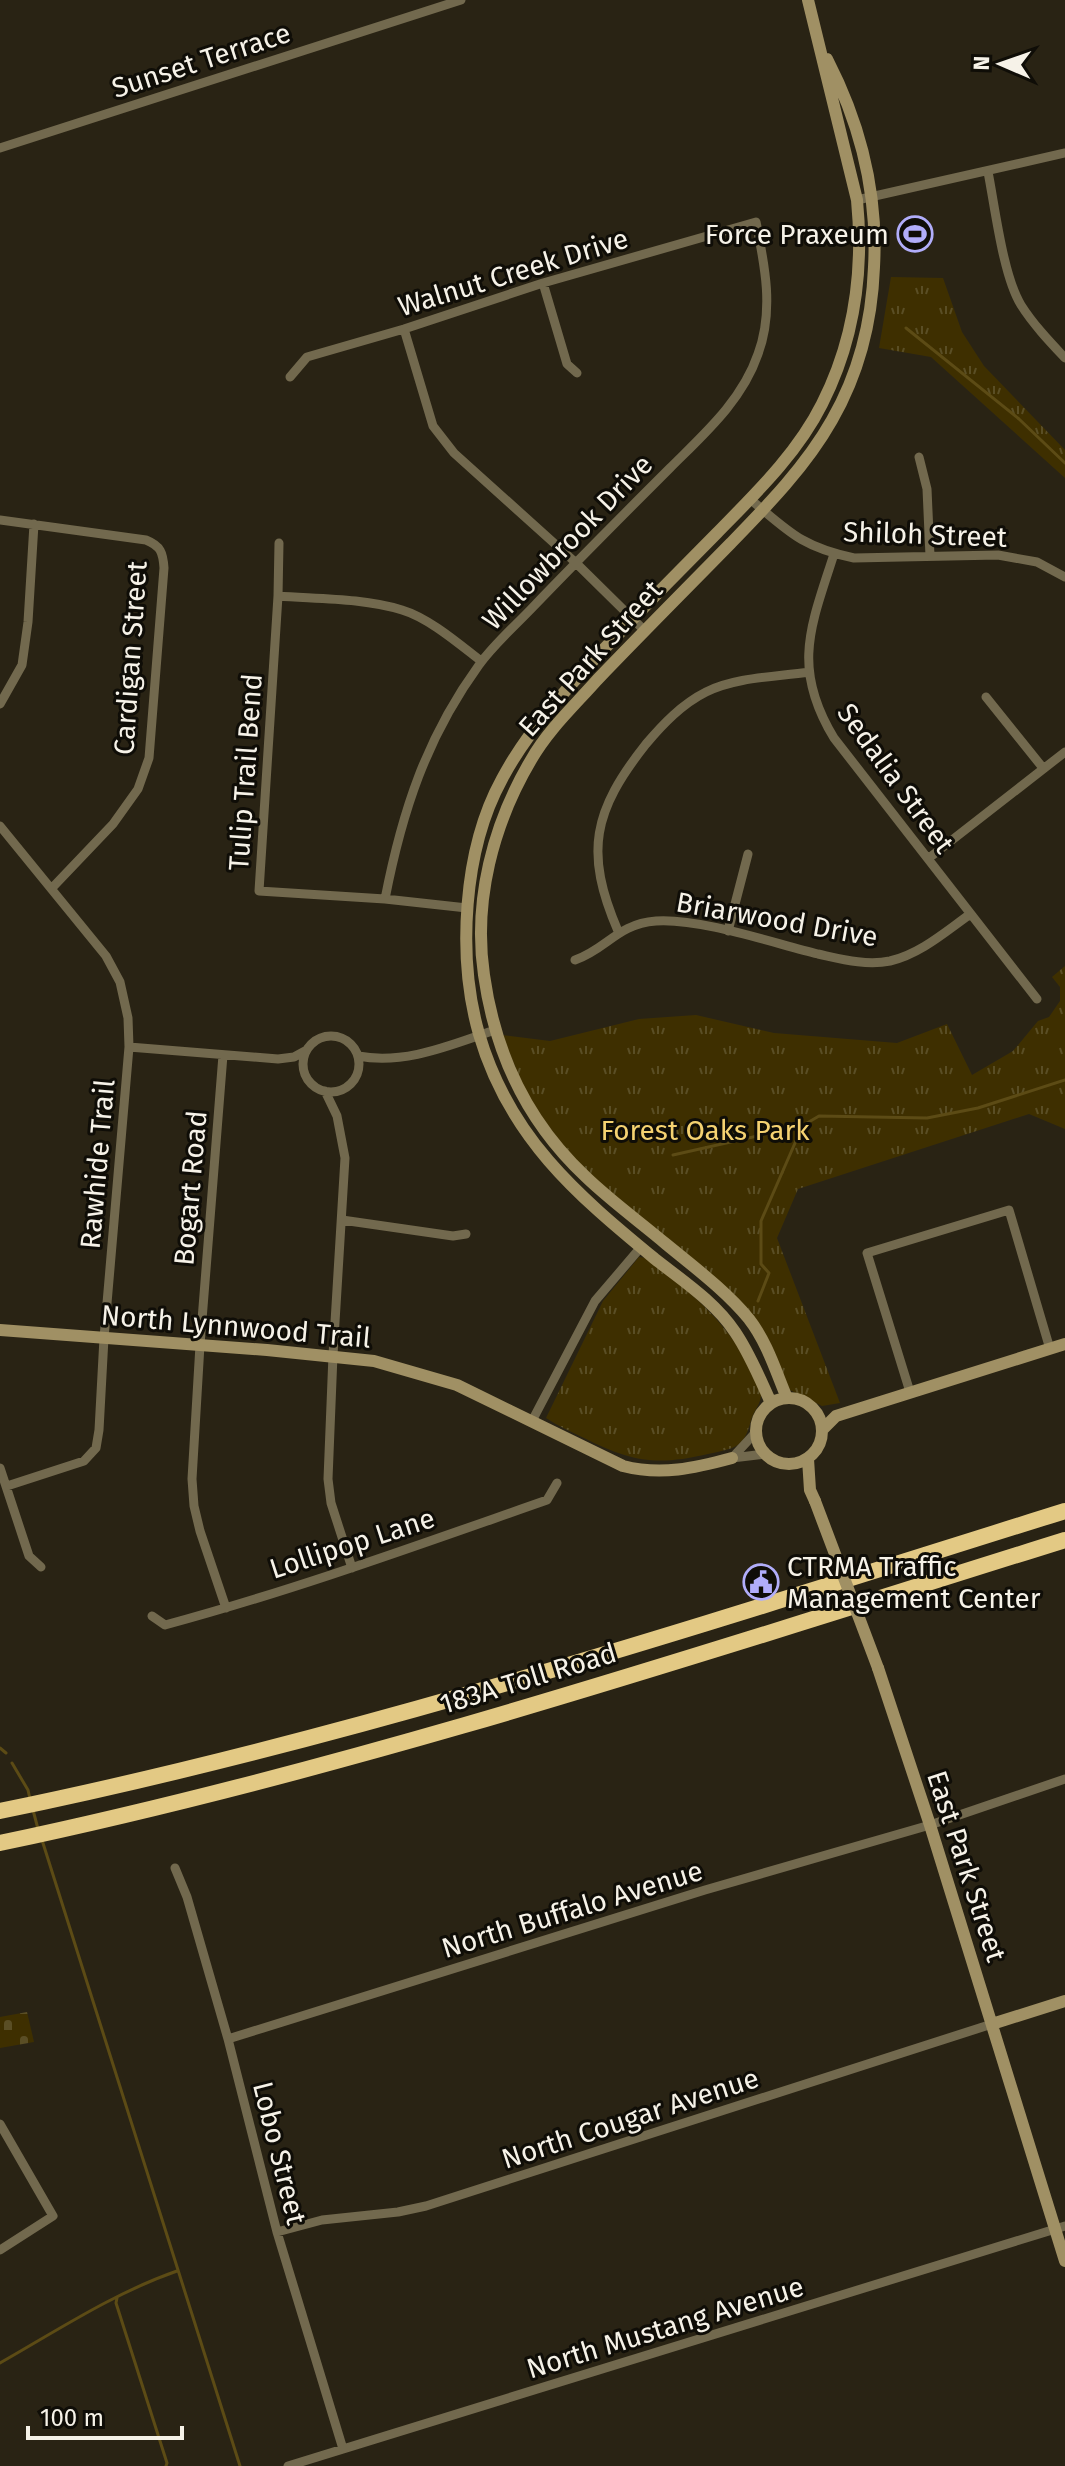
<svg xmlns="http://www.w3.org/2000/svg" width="1065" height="2466" font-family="'Fira Sans',sans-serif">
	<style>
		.cemetery { fill: url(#cemetery-stones) }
		.park { fill: url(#park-tufts) }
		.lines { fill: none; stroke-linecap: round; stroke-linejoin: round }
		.stream { stroke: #5c4b15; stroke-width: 3 }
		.street { stroke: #72694e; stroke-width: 9 }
		.secondary { stroke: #a09064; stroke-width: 12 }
		.highway { stroke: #e3c984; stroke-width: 16 }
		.secondary-bridge { stroke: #a09064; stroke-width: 12 }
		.labels { text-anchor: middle; stroke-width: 6; stroke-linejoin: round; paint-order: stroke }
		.street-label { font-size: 28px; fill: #f6f2e8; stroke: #0f0d07 }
		.poi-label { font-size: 28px; fill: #f6f2e8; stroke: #0f0d07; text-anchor: end }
		.park-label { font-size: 28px; fill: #f5d271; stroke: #0f0d07 }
	</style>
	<defs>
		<pattern id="cemetery-stones" width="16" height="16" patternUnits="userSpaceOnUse" patternTransform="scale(2)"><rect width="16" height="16" fill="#3e2f00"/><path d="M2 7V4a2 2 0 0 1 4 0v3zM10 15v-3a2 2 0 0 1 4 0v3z" fill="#5a4e25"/></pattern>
		<pattern id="park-tufts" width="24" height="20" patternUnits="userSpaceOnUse" patternTransform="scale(2)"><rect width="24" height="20" fill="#3e2f00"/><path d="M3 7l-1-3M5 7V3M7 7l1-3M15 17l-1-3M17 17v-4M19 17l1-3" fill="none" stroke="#5a4e25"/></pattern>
	</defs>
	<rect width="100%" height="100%" fill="#292314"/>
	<path class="cemetery" d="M27,2012L34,2042L0,2048V2017Z"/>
	<path class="park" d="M891,277L943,278L962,332L984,366L1065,450V478L931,357L879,348Z
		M1065,966V1129L1029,1114L798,1189L777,1238L840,1403L822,1406L790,1390L762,1333L588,1174L567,1152L528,1097L502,1035L550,1041L639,1019L696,1015L774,1033L897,1043L947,1024L972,1075L1013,1051L1038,1021L1049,1017L1060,1001V987L1052,977Z
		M639,1257L647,1258C689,1292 722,1316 748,1364C752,1373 760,1382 761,1392C762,1403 754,1410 751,1420C744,1448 736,1448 708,1454C656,1466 632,1462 584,1438C572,1432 558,1426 546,1418L603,1301Z"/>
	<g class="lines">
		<path class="stream" d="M906,328L1019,419L1065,463
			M673,1155L802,1126L819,1116L927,1118L978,1108L1065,1080
			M758,1301L769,1273L761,1264V1221L802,1127
			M0,1748L6,1753
			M12,1763L28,1790L30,1799
			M33,1810L38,1829
			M42,1840L240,2466
			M117,2298L116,2303L167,2463L166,2466
			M0,2363C58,2330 114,2293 177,2271"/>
		<path class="street" d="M0,148L461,0
			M988,172C995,207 1003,276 1021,305C1033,324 1049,341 1065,358
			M857,200L1065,153
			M543,283L567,364L577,373
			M404,329L433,426L454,453L575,562L645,631
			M290,377L307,357L404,329L543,283L756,222C765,266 774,311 758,354C742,401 704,434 670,468C624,514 578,560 533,607C515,626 494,644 479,665C426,738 402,812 385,899
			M919,457L927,489L930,556
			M750,499C789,532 802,547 854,558L998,555L1037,562L1065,577
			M0,520L146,540C161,546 163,553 164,568L149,758L138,789L113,824L52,888
			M279,543L278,596L259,891L385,899L467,908
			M834,554C811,626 791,667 834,738L1037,999
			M278,596C318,599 363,598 402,610C429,618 459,644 481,661
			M986,697L1043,768
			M0,704L22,665L28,622L34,524
			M0,826L106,956L120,982L128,1018L129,1047L104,1338L99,1430L96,1448L84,1461L7,1486
			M929,858L1065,752
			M618,931C584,852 593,811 646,744C663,724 682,704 706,692C736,677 776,677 809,672
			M728,931L748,854
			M575,960C607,949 617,924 656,921C700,918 773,943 818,954C841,959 866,966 890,961C920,954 945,932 969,915
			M303 1064a28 28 0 1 1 56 0a28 28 0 1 1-56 0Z
			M129,1047L278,1059L294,1057L305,1051
			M223,1055L200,1345L192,1479L194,1506L200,1531L226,1608
			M358,1056C405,1065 450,1045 495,1030
			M325,1091L337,1116L345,1158L333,1355L328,1479L331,1503L352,1568
			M342,1220L453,1236L466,1234
			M910,1392L867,1253L1009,1210L1050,1349
			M532,1421L595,1301L641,1247
			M732,1458L756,1432
			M732,1458L765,1454
			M0,1468L29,1556L41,1567
			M152,1616L165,1625C295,1590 421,1544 547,1500L557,1483
			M175,1868L187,1897L228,2039L277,2232L343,2449
			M228,2039L705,1890L930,1825L1065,1779
			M0,2124L53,2216L0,2250
			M277,2232L322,2220L398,2212L426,2206L992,2024
			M288,2466L1065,2226"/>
		<path class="secondary" d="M0,1330L267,1350L374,1361L457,1385L623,1466C661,1476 695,1468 732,1458
			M787,1398C776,1372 767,1342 749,1319C726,1291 694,1267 666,1244C640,1222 611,1201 586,1177C528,1123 495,1053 484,975C473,901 493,824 531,760C548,730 574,706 597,680C641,634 686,589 731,543C768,505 806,466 832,420C859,373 872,320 874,267C878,194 860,123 827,59
			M756 1431a33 33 0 1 1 66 0a33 33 0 1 1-66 0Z
			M771,1403C760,1379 750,1354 735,1332C715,1302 683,1281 655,1259C576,1194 509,1137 479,1034C457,957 463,850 502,779C528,730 567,688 605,648C642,609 679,571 717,533C755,494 797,454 822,404C855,339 864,272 857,200L808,0
			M822,1430L836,1416L1065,1344
			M808,1459L810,1490L815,1501
			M878,1668L930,1825L1065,2261
			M992,2024L1065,2001"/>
		<path class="highway" d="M0,1811C362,1737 713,1621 1065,1511
			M0,1843C361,1767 713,1650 1065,1540"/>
		<path class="secondary-bridge" d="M815,1501L878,1668"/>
	</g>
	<defs>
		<symbol id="stadium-ring" viewBox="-11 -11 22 22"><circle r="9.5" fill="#0f0d07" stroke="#b1adfa" stroke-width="1.5"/><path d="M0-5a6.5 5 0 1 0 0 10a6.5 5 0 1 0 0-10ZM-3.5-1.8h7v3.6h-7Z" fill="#b1adfa"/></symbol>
		<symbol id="civic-ring" viewBox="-11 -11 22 22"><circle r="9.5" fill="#0f0d07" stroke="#b1adfa" stroke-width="1.5"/><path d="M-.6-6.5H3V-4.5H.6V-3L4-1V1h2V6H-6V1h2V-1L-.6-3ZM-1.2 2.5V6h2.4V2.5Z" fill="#b1adfa"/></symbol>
	</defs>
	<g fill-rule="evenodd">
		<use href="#stadium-ring" x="895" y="214" width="40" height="40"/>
		<use href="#civic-ring" x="741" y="1562" width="40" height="40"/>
	</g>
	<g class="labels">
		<g class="street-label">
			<text transform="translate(201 60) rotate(-18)" y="10">Sunset Terrace</text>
			<text transform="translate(513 272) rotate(-17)" y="10">Walnut Creek Drive</text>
			<text transform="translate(925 534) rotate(2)" y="10">Shiloh Street</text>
			<text transform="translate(567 542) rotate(-46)" y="10">Willowbrook Drive</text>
			<text transform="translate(130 658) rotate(-86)" y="10">Cardigan Street</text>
			<text transform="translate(590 658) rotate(-48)" y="10">East Park Street</text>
			<text transform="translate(245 772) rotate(-86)" y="10">Tulip Trail Bend</text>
			<text transform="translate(896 778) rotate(54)" y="10">Sedalia Street</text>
			<text transform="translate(777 919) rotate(10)" y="10">Briarwood Drive</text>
			<text transform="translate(97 1164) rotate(-85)" y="10">Rawhide Trail</text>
			<text transform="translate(190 1188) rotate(-85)" y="10">Bogart Road</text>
			<text transform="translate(236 1326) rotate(5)" y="10">North Lynnwood Trail</text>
			<text transform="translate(352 1543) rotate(-18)" y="10">Lollipop Lane</text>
			<text transform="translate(528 1678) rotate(-17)" y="10">183A Toll Road</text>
			<text transform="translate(967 1866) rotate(72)" y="10">East Park Street</text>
			<text transform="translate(572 1909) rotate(-17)" y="10">North Buffalo Avenue</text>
			<text transform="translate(630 2118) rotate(-18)" y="10">North Cougar Avenue</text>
			<text transform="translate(280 2153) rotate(76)" y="10">Lobo Street</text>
			<text transform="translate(665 2327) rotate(-17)" y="10">North Mustang Avenue</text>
		</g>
		<g class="poi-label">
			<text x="889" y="244">Force Praxeum</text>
			<text x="787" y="1576" text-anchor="start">CTRMA Traffic<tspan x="787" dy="32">Management Center</tspan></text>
		</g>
		<g class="park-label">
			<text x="705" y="1140">Forest Oaks Park</text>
		</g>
	</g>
	<g transform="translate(1001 64) rotate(272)" stroke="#0f0d07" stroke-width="6" paint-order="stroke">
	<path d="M0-6L14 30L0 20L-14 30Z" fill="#f6f2e8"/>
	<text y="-12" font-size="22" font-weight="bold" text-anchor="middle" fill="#f6f2e8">N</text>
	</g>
	<path d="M28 2426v12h154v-12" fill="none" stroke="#f6f2e8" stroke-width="4"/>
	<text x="40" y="2426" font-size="24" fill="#f6f2e8" stroke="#0f0d07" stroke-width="6" paint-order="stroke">100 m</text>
</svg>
